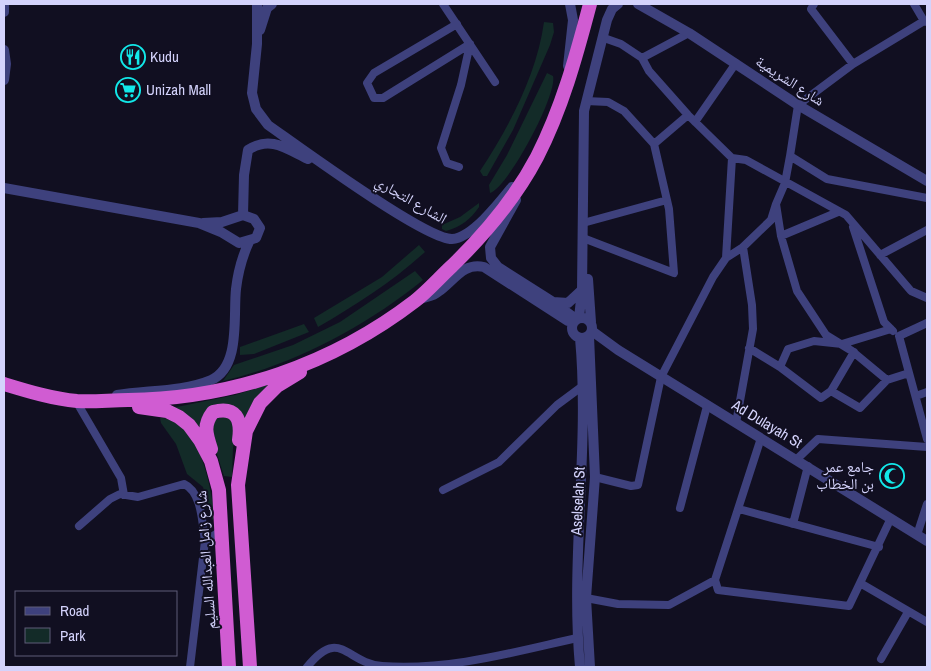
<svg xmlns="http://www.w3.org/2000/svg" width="931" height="671" font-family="'Archivo Narrow','Noto Naskh Arabic',sans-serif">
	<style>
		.green { fill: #132b28 }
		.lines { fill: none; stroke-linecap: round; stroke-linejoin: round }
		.minor { stroke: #3e417d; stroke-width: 8 }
		.tertiary { stroke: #3e417d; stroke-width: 10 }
		.trunk { stroke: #d05cd2; stroke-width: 14 }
		.labels { text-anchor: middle; stroke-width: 4; stroke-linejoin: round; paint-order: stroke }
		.poi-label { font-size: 15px; fill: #d4d3fc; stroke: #110f21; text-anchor: start }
		.street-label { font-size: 15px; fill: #d4d3fc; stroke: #110f21 }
	</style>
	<rect width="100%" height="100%" fill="#110f21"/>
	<path class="green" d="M544,22L553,23L554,32L550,45L513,130L487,176H483L480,171C509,127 537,74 544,22Z
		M547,73L553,76C558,94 508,188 490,193L489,185L507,155Z
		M479,203V207C471,219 461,227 446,231L442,229V225L460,217Z
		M419,245L425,252C392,282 356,305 318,327L314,318L382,277Z
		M415,271L423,280C365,327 295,364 223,381L234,365L293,345L340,322Z
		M304,324L309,332L254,354L240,355V347Z
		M270,384L243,422L232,406L215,404L209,409L202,433L172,408L235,395Z
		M229,416L236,433L233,448L232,477L224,476L213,442L211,423L214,419Z
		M160,418C200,416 211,489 215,517L212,520L203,487L187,474L176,444L161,423Z"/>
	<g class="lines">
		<path class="minor" d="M443,4L495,82
			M814,4L811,9L853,64
			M914,4L924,21
			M927,22L924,21L853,64L798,105L790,156L827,179L927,198
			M457,24L374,73L367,83L374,98H383L391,93L470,44
			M604,38L621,44L642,58L649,71L688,115L732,158L746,160L846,215L911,291L927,298
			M642,58L689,33
			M695,122L736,63
			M654,144L688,115
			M790,156L785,183L776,204L781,236L797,291L826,335L852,351L887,380
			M459,167L447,163L441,148L461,85L470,44
			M583,223L667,200
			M853,227L884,322L893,331
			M781,236L838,212
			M583,238L674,273L669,209L654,144L624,111L608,102L586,101
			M880,255L927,230
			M726,258L732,158
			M927,323L899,336L927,439
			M749,348L780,367L788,349L814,341L842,344L891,329
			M854,352L831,391L860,408L887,380L909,373
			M780,367L821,398L831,391
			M916,396L927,392
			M76,401L121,478L124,495
			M736,423L753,329L752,305L743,247
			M761,438L715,580L718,590L849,606L860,583L927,622
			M797,459L818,439L927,447
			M595,477L631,486L638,485L661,377L713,277L726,258L743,247L771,220L776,204
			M443,490L499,462L557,405L584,385
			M680,508L707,406
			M739,509L879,547
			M793,524L808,466
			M79,526L110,499L120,494L138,497L184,484C202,492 202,523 205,541
			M917,535L927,504
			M860,583L891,518
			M586,598L618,604L669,605L715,580
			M881,659L908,612
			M190,667L205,541L222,530
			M307,667C340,626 346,663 382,666C448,671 514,652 577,638"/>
		<path class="tertiary" d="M257,4V44L252,93L256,109L268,125C298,146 424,239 452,239C472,238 500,202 512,187
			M638,4L689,33L798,105L927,181
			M4,12V4
			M260,30L267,8L272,4
			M4,50L6,64L4,80
			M568,66L573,20L570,4
			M4,188L199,223L221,232L239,243L256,238L260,228L254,219L243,215L244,175L248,150C270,135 287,149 308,159
			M516,200L490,247L491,258L498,267L553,302L576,319
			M203,223L222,222L243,215
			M588,279L591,322
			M420,299C426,297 434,296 438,292C454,281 463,262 484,267L568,321
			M553,302L568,303L582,290
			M572 328a10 10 0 1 1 20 0a10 10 0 1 1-20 0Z
			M579,318L582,290L584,111L607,20L612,9L618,4
			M592,331L618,350L927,541
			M589,336L595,477L586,598L590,667
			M580,338C590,447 570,558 580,667
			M117,395C147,390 182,392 211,380C241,367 233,316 236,289C238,272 242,257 249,242"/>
		<path class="trunk" d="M4,384C27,391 53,399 77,401C94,402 111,400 128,400C232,399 333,364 415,301C428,291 440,277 452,266C485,234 516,197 537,157C562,108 576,57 590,4
			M139,407L167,411L179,417L189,425L200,440L211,461L219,490L229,667
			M211,449C206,434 203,425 213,412C236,406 242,419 239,440
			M250,667L238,485L246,431L260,403L277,386L300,372"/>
	</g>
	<defs>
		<symbol id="restaurant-ring" viewBox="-11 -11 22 22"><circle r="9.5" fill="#110f21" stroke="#12e8e9" stroke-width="1.5"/><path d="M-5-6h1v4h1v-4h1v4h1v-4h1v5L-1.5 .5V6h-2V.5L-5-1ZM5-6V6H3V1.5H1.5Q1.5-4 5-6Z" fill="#12e8e9"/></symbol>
		<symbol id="supermarket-ring" viewBox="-11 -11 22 22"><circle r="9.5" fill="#110f21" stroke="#12e8e9" stroke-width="1.5"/><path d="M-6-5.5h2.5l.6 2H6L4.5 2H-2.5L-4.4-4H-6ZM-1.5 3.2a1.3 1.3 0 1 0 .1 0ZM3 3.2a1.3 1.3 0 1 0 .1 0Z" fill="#12e8e9"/></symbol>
		<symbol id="mosque-ring" viewBox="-11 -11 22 22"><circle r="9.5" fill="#110f21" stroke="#12e8e9" stroke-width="1.5"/><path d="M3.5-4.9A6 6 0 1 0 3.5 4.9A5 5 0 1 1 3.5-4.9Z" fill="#12e8e9"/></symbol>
	</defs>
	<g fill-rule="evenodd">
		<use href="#restaurant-ring" x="119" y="43" width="28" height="28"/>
		<use href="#supermarket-ring" x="114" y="76" width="28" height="28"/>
		<use href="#mosque-ring" x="878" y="462" width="28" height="28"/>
	</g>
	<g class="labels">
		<g class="poi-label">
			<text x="150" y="62">Kudu</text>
			<text x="146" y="95">Unizah Mall</text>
			<text x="874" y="472" text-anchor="end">جامع عمر<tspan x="874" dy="17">بن الخطاب</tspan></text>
		</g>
		<g class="street-label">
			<text transform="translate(790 81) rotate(33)" y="5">شارع الشريمية</text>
			<text transform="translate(411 200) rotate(30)" y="5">الشارع التجاري</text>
			<text transform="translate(767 424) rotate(31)" y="5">Ad Dulayah St</text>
			<text transform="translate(578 501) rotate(-87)" y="5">Aselselah St</text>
			<text transform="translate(206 560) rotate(-94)" y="5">شارع زامل العبدالله السليم</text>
		</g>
	</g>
	<rect width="931" height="671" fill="none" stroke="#d4d3fc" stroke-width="10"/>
	<rect x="15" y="591" width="162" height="65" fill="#110f21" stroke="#5f5d79"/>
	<rect x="25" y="607" width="25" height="8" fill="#3e417d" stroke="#5f5d79"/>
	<text x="60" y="616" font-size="15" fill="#d4d3fc">Road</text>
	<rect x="25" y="628" width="25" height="15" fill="#132b28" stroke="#5f5d79"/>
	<text x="60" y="641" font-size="15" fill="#d4d3fc">Park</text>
</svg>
